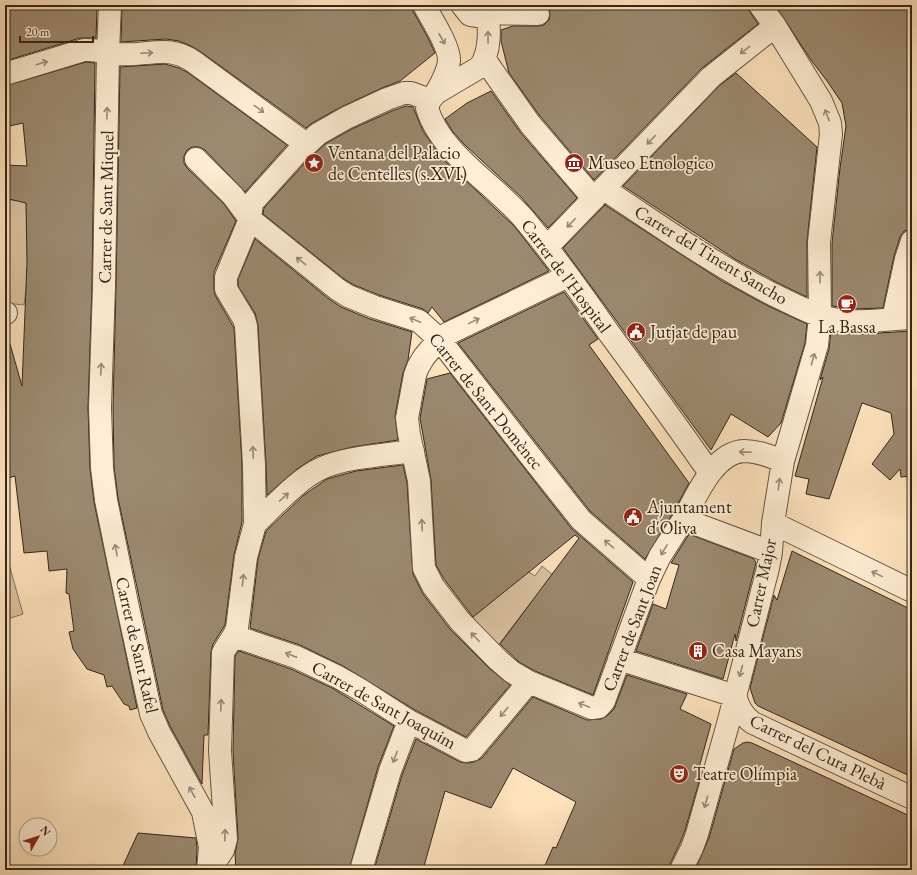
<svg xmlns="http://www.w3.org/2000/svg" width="917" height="875" font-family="'EB Garamond',serif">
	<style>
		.green { fill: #dbc3a2; stroke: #86755f }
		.building { fill: #9c8970; stroke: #32271c }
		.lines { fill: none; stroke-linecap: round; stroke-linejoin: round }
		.minor-casing { stroke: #655644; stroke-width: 24 }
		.minor { stroke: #feedd4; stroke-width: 22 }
		.oneway { stroke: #988a78 }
		.labels { text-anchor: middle; stroke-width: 3.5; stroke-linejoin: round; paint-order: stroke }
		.poi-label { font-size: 18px; fill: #32271c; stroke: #feedd4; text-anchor: start }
		.street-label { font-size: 18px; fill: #32271c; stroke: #feedd4 }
	</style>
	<rect width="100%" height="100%" fill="#fee3bd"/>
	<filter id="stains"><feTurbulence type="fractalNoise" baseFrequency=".005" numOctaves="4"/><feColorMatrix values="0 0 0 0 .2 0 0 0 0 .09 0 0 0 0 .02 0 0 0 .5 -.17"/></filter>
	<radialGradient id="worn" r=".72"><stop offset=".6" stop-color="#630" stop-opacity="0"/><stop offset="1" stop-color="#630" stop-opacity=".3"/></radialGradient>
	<path class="green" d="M5,198L11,200L26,199C27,234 30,270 24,305L5,303Z
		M5,550L23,614L5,620Z
		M542,566L553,575L554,617L533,600L496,648L469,619L478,610L480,611C496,598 509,584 521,567L535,576Z"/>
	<path class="building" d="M5,5H97L96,38H80L5,61Z
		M122,5H412L413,11L428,38L435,53L400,81L382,88L341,107L312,123L306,128L201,52L191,46L179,41L166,39L121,42Z
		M546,5H748L750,12L758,24L702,68L594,180L540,116L509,73L501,41V30L513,26H538L544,25L549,20L550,15L549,8Z
		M775,5H912V229L904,231L900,237L894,256L883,308L853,309L832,306V243L840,168L846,126L842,103L827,81L811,60Z
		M86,62L95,63L92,286L88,408L90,468L94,502L137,708L130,710L129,706L124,704L112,686L107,687L104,675L87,669L73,649L69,632L74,631L69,594L66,593L67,569L49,571L47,551L24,553L15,476L5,479V345L10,344L22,386L27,262L26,203L5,198V165L27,166L23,123L5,127V86Z
		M165,64L179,68L187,72L287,145L245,192L205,150L199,147H192L187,150L184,156V163L187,168L224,204L236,221L214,272V289L215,295L234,328L242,465V522L234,555L225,625L213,644L211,652L208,735H204L202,784L170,726L163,710L118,498L114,467L113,408L116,286L120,67Z
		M736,73L817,147L807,241V297L778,283L735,259L623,186L719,86Z
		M491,91L520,132L577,198L548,228L521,197L465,145L453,132L445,119L467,103Z
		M406,106L413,107L423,131L434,147L446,162L515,227L549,271L444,322L432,307L428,313L423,309L379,295L354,285L344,279L263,214L264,208L305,163L325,144L352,129L392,111Z
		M605,205L722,281L766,305L807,324L805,343L781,423L768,437L731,414L711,450L563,248Z
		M255,239L329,299L341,307L370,319L412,332L408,360L403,373L395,416L398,440L352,447L317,456L297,469L267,495L266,464L258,325L255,313L238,286V279Z
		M564,292L598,339L589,345L689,483L674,511L645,559L590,511L458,343Z
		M831,331L863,334L912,331V476L901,477L900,469L890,480L872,464L894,434L891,413L862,403L829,499L806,494L809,479L795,476L823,377L820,380L829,349Z
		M450,373L571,528L633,582L593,695L535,671L519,662L500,644L579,538L575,535L473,617L444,579L436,565L431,480L420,418L427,379Z
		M403,465L407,483L413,574L423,594L450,629L490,669L510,685L466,737L415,710L343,666L300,645L250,628L258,559L266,531L304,495L327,479L356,471Z
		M689,534L754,559L756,563L736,641L735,634L723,679L636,651L653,604L666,609L679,565L671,563Z
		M792,551L912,610V777L758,706L755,703L750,688L774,595L777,600Z
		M239,651L291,669L332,688L394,726L378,767L349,870H236L235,854L238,838L233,751L235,656Z
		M627,675L687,694L680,709L711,724L697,775L702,772L685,830L680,843L670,864L669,870H543L553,847L556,848L576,802L513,768L491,808L445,791L423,870H374L402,775L416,739L460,762L468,763L474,762L482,758L533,697L587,720L601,719L608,715L614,709Z
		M747,742L752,743L912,817V870H695L709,838L734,749L743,743Z
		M138,833L196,838L197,848L196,870H121Z"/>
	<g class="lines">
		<defs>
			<path id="minor" d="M110,5L108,52L104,286L100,408L102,468L106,500L127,603L151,714L159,732L203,812L210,847L208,870
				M424,5C431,18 450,47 449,61C448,72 441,84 436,93
				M462,5L470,15L476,16L488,13L538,14
				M487,5C489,25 492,50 480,67L436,93L430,100L427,108C440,153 494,184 524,219C554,255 582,294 609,333C643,379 677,426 710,473
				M485,60L530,124L594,199
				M5,74L84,50C97,49 105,53 118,54C146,57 168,43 194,62L306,144
				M196,159L233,196L250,219L337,289L348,296L375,307L419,321L439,339L528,453L581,520L649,579
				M604,189C659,225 713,264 772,294C791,303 812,315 833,319C859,324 886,319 912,318
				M547,247L711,77L775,26
				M568,276L443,336L439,339L424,357L418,367L415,375L407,418L409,434L419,481L424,568L433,586L460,621L498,660L512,672L529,682L592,708L599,707L604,701L649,579L660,556L685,517
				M5,313H6
				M893,319L906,259L912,241
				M773,523L912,591
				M255,524C274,506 299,478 322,468C346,457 386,455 413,451
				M771,552L696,524L685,517C697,494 715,452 744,451C757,451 770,456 783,461
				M234,636L296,657L338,677L359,689L409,721L466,751L472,750L529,682
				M619,659L735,696C739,708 743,716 753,723L912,798
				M210,870L223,850L226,839L220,751L223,653C227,644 234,638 237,628L246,557L255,524L254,465L246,326L244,319L226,289V277L250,219L252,203L296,154L318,134L346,118L387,99L404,93H411L430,100
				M361,870L390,771L409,721
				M681,870L692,848L697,834L728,724L768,568L771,552L773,523L783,461L817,345L820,316L819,242L831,134L830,123L821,101L775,26L760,5"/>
		</defs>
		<use href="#minor" class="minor-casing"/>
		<use href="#minor" class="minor"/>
	</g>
	<defs><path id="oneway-shaft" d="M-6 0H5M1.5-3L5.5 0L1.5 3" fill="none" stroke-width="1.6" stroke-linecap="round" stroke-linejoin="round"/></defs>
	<g class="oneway">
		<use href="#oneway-shaft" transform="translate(488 37) rotate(-91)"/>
		<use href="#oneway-shaft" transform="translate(442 39) rotate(61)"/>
		<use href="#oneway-shaft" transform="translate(745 50) rotate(142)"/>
		<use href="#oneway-shaft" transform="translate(147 53) rotate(-3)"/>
		<use href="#oneway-shaft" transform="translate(42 63) rotate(-17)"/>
		<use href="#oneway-shaft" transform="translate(259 109) rotate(36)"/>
		<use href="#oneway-shaft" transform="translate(107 113) rotate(-89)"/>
		<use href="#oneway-shaft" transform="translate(827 115) rotate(-111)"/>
		<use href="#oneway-shaft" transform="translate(651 140) rotate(134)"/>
		<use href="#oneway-shaft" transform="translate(571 223) rotate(134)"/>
		<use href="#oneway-shaft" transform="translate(301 261) rotate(-142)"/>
		<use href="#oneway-shaft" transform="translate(820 277) rotate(-90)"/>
		<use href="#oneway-shaft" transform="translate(415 320) rotate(-157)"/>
		<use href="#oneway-shaft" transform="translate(474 321) rotate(-26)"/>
		<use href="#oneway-shaft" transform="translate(813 359) rotate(-74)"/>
		<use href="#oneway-shaft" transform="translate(101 369) rotate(-87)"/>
		<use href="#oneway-shaft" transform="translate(253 452) rotate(-93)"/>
		<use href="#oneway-shaft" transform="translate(745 452) rotate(-178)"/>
		<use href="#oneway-shaft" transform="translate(779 484) rotate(-82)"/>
		<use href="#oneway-shaft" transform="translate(284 497) rotate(-42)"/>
		<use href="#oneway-shaft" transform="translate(422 525) rotate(-93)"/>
		<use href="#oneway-shaft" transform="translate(609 544) rotate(-140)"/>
		<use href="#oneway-shaft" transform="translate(116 550) rotate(-101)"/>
		<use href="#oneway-shaft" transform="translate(664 550) rotate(122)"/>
		<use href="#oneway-shaft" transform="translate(877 574) rotate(-154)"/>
		<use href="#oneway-shaft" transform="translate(243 580) rotate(-83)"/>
		<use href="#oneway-shaft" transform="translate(475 637) rotate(-134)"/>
		<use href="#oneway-shaft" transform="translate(291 655) rotate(-159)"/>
		<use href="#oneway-shaft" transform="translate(741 671) rotate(105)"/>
		<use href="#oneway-shaft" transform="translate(221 705) rotate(-88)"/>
		<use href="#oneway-shaft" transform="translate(584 705) rotate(-158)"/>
		<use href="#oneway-shaft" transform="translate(504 712) rotate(130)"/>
		<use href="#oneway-shaft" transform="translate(395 757) rotate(111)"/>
		<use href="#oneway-shaft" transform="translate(192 792) rotate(-118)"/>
		<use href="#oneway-shaft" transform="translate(706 802) rotate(106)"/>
		<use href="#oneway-shaft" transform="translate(225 835) rotate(-89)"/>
	</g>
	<defs>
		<symbol id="sight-disc" viewBox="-11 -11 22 22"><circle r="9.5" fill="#8f2418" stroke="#feedd4"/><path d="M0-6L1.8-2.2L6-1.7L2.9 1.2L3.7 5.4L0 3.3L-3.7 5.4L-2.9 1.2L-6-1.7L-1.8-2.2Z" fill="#fff"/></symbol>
		<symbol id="museum-disc" viewBox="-11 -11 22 22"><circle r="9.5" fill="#8f2418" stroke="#feedd4"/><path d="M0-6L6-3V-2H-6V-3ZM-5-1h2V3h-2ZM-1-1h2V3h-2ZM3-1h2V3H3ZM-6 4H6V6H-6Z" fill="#fff"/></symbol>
		<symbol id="cafe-disc" viewBox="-11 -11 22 22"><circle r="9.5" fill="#8f2418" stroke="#feedd4"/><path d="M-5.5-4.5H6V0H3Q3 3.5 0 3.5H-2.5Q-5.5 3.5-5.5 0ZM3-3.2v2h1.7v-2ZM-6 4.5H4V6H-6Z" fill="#fff"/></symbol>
		<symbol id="civic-disc" viewBox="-11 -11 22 22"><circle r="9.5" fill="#8f2418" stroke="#feedd4"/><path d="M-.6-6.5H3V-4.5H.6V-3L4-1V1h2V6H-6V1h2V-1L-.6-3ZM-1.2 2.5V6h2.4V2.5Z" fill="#fff"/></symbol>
		<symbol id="building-disc" viewBox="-11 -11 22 22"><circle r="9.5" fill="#8f2418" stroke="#feedd4"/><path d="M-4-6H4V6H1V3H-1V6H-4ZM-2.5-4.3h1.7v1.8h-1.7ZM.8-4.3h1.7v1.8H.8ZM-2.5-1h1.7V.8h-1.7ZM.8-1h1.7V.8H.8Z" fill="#fff"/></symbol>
		<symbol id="theatre-disc" viewBox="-11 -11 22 22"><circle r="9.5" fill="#8f2418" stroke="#feedd4"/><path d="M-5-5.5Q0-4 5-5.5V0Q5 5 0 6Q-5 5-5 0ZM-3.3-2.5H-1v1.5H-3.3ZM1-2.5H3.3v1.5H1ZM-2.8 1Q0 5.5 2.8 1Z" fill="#fff"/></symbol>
	</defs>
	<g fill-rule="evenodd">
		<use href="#sight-disc" x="303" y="152" width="22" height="22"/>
		<use href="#museum-disc" x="563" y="152" width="22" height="22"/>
		<use href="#cafe-disc" x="836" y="293" width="22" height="22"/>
		<use href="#civic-disc" x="625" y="321" width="22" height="22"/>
		<use href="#civic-disc" x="622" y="506" width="22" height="22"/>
		<use href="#building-disc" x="687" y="640" width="22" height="22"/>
		<use href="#theatre-disc" x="668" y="763" width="22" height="22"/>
	</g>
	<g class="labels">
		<g class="poi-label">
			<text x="328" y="159">Ventana del Palacio<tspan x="328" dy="21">de Centelles (s.XVI)</tspan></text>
			<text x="588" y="169">Museo Etnologico</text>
			<text x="847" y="333" text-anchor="middle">La Bassa</text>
			<text x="650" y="338">Jutjat de pau</text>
			<text x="647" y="513">Ajuntament<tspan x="647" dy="21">d'Oliva</tspan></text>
			<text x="712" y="657">Casa Mayans</text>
			<text x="693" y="780">Teatre Olímpia</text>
		</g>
		<g class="street-label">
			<text transform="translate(106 207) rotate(-89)" y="6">Carrer de Sant Miquel</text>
			<text transform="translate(711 255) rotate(31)" y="6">Carrer del Tinent Sancho</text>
			<text transform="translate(566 276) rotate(53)" y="6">Carrer de l'Hospital</text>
			<text transform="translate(486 401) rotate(51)" y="6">Carrer de Sant Domènec</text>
			<text transform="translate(761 583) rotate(-78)" y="6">Carrer Major</text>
			<text transform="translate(632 628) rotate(-69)" y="6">Carrer de Sant Joan</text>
			<text transform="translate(137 645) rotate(77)" y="6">Carrer de Sant Rafel</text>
			<text transform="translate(384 705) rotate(29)" y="6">Carrer de Sant Joaquim</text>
			<text transform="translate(818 752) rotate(26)" y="6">Carrer del Cura Plebà</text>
		</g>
	</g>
	<rect width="917" height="875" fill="none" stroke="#fee3bd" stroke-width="20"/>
	<rect x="6" y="6" width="905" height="863" fill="none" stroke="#32271c" stroke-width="2"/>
	<rect x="10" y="10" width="897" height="855" fill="none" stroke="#32271c"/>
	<g transform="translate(38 837) rotate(51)"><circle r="19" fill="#feedd4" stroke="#ac9e8a"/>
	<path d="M0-3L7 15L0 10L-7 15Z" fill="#8f2418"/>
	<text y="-6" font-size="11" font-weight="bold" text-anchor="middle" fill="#32271c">N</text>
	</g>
	<path d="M20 36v6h73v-6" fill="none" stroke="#32271c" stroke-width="2"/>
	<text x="26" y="36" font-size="12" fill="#32271c" stroke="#feedd4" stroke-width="3" paint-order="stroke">20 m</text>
	<rect width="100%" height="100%" filter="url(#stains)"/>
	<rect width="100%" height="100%" fill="url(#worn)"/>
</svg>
